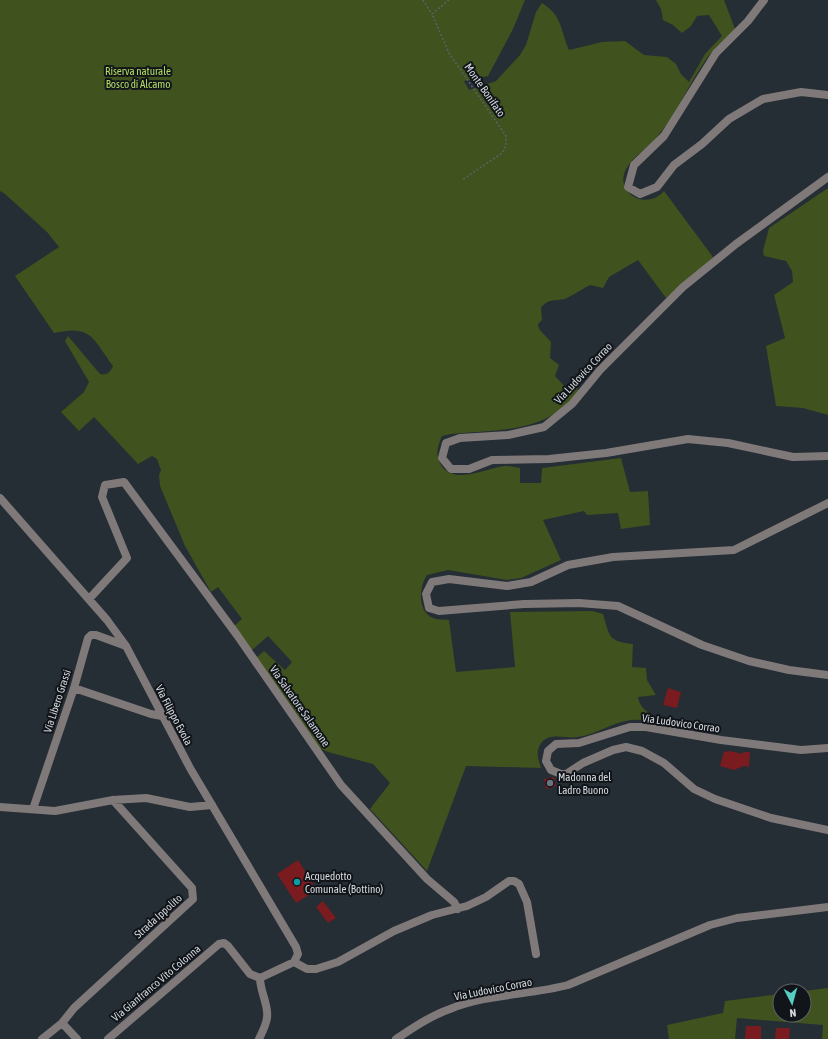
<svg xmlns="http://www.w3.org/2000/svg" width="828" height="1039" font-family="'Asap Condensed',sans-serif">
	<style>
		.green { fill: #40521d }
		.building { fill: #7a1b1f }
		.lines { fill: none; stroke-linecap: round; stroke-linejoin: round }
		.path { stroke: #5b626a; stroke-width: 1.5; stroke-dasharray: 2 2; stroke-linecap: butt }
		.minor { stroke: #807979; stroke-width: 8 }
		.worship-dot { fill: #6b7280; stroke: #111519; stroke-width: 1.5 }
		.culture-dot { fill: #0f9aa8; stroke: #111519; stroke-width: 1.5 }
		.labels { text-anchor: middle; stroke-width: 4; stroke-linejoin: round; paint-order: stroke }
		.park-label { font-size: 11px; fill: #b4de61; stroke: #111519 }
		.street-label { font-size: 11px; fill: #d4d9df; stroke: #111519 }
		.poi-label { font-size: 11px; fill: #d4d9df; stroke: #111519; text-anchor: start }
	</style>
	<rect width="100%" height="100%" fill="#252d35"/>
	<path class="green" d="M0,0H525L513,29L488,76L464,81L469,90L496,81L520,55L526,45L536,12L542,3C563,16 560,30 569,50L602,42L625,41L644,55L667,57L676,64L681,74L689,82L705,54L722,36L709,15L697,16L691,26L682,33L673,25L663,20L661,9L656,0H724L735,29C726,38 715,48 707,58C689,83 677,114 656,138C648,148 635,155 628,166C611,189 644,213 664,191L713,257L707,264L666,298L638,260L609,277L603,288L590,285C582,289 575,294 567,298C557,302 549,297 541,308L542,320L538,324L539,329L551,342L550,358L559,365L555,376L569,391L576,386L578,390C576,397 571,401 565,406C534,433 490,430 451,434L442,436C438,445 435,454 440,463C452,487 485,468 505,466C510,466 515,467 520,468V483H541L542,468L621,458L630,492L648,491L650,525L621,529L618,513L587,515L584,511L543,520L561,560L521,578L507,580L448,570L427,575C419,587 417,611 433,618C437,620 444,619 449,620L456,672L515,667L510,612L592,611L603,614C610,636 607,641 633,644L632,667L646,668L647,680L656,695L638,697C640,711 652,713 661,722C651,721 640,719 631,720C612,722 596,735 578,737C567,739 551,732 542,742C535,750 538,759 541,768L466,766L427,871L370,809L390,783L373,764L328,752L317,747L256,658L264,651L285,670L292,662L268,636L251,651L234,626L242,619L218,587L211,592L185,546L160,486L159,475L161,470L157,459L152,456L138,464L94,417L79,431L61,412L84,392L89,382L65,341L68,336L100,374C107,375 110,373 113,366C93,339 92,324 54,333L15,276L59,247L47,232L5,194L0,191Z
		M828,188V415L803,408L776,406L766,346L785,338L774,295L793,282L792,271L786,261L764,256L763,251L769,228Z
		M828,988V1039H822L823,1025L737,1018L735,1039H669L667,1025L723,1013L725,1001L780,994V1015H804V991Z"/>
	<path class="building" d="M668,688L681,692L677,708L663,705Z
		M730,751L743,754V752H750L749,767L744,766L734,770L720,766L724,752Z
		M554,777L556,786L546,789L544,779Z
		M298,860L317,890L296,903L277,874Z
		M323,901L336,918L328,923L316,907Z
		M746,1026H761V1039H745Z
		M776,1028H790L789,1039H775Z"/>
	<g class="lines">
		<path class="path" d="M423,0L432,14
			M449,0L432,14L449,53L506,136V145L502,153L462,180"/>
		<path class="minor" d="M764,0L748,21L716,53L664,136L634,165L628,187L640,194L657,187L674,165L702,144L729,119L763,99L801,92L828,95
			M828,177L736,244L683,287L600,370L572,404L544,427L508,435L460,438L446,443L442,458L451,469H469L492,460L549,459L606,453L688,439L728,443L793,457L828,456
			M0,498L107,620L126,646L190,768L296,947L298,954L294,962
			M828,503L734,550L613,557L568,565L531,582L507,586L449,579L432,582L426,594L429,608L439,611L524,604L579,603L618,606L702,645L749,661L789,670L828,675
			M89,599L127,558L102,497L105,485L124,482L237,635L341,785L427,879L454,902L458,909
			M74,688L151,714L162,716
			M828,748L801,750L721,740L646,727H630L579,743L556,744L548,751L546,761L551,770L561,774H566L583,763L613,750L626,747L642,751L664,763L694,789L715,799L771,818L828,830
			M0,807L55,811L113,800L146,798L190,807L212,805
			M33,809L74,688L88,638L91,635H96L126,646
			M294,962L307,969H316L338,962L394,931L432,915L467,906L486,897L509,881H514L519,884L527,902L536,954
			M62,1023L77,1039
			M42,1039L62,1023L74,1008L193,899L192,888L113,800
			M108,1039L219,944L224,943L228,946L250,974L260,978
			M259,1039C262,1033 266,1025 267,1018C269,1005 260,992 260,978L294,962
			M396,1039C413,1028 430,1016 450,1009C486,994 530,995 568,985L710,925L737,918L828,907"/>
	</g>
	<circle class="worship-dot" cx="550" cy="783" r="4"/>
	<circle class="culture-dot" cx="297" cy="882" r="4"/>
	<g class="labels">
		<g class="park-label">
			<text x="138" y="75">Riserva naturale<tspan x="138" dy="13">Bosco di Alcamo</tspan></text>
		</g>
		<g class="street-label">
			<text transform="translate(485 90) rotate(55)" y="4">Monte Bonifato</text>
			<text transform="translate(583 373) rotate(-47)" y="4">Via Ludovico Corrao</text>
			<text transform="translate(57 701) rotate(-72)" y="4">Via Libero Grassi</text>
			<text transform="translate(300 706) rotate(55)" y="4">Via Salvatore Salamone</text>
			<text transform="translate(174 715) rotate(62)" y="4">Via Filippo Evola</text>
			<text transform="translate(681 723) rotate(8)" y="4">Via Ludovico Corrao</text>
			<text transform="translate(158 916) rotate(-42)" y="4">Strada Ippolito</text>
			<text transform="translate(156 983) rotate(-40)" y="4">Via Gianfranco Vito Colonna</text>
			<text transform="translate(493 989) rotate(-11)" y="4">Via Ludovico Corrao</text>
		</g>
		<g class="poi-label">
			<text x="558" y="781">Madonna del<tspan x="558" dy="13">Ladro Buono</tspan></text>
			<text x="305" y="880">Acquedotto<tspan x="305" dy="13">Comunale (Bottino)</tspan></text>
		</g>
	</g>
	<g transform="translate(792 1003) rotate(174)"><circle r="19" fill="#111519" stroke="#5f6368"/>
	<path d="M0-3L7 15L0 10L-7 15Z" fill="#56cec4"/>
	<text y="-6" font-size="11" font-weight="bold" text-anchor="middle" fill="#d4d9df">N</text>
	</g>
</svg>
